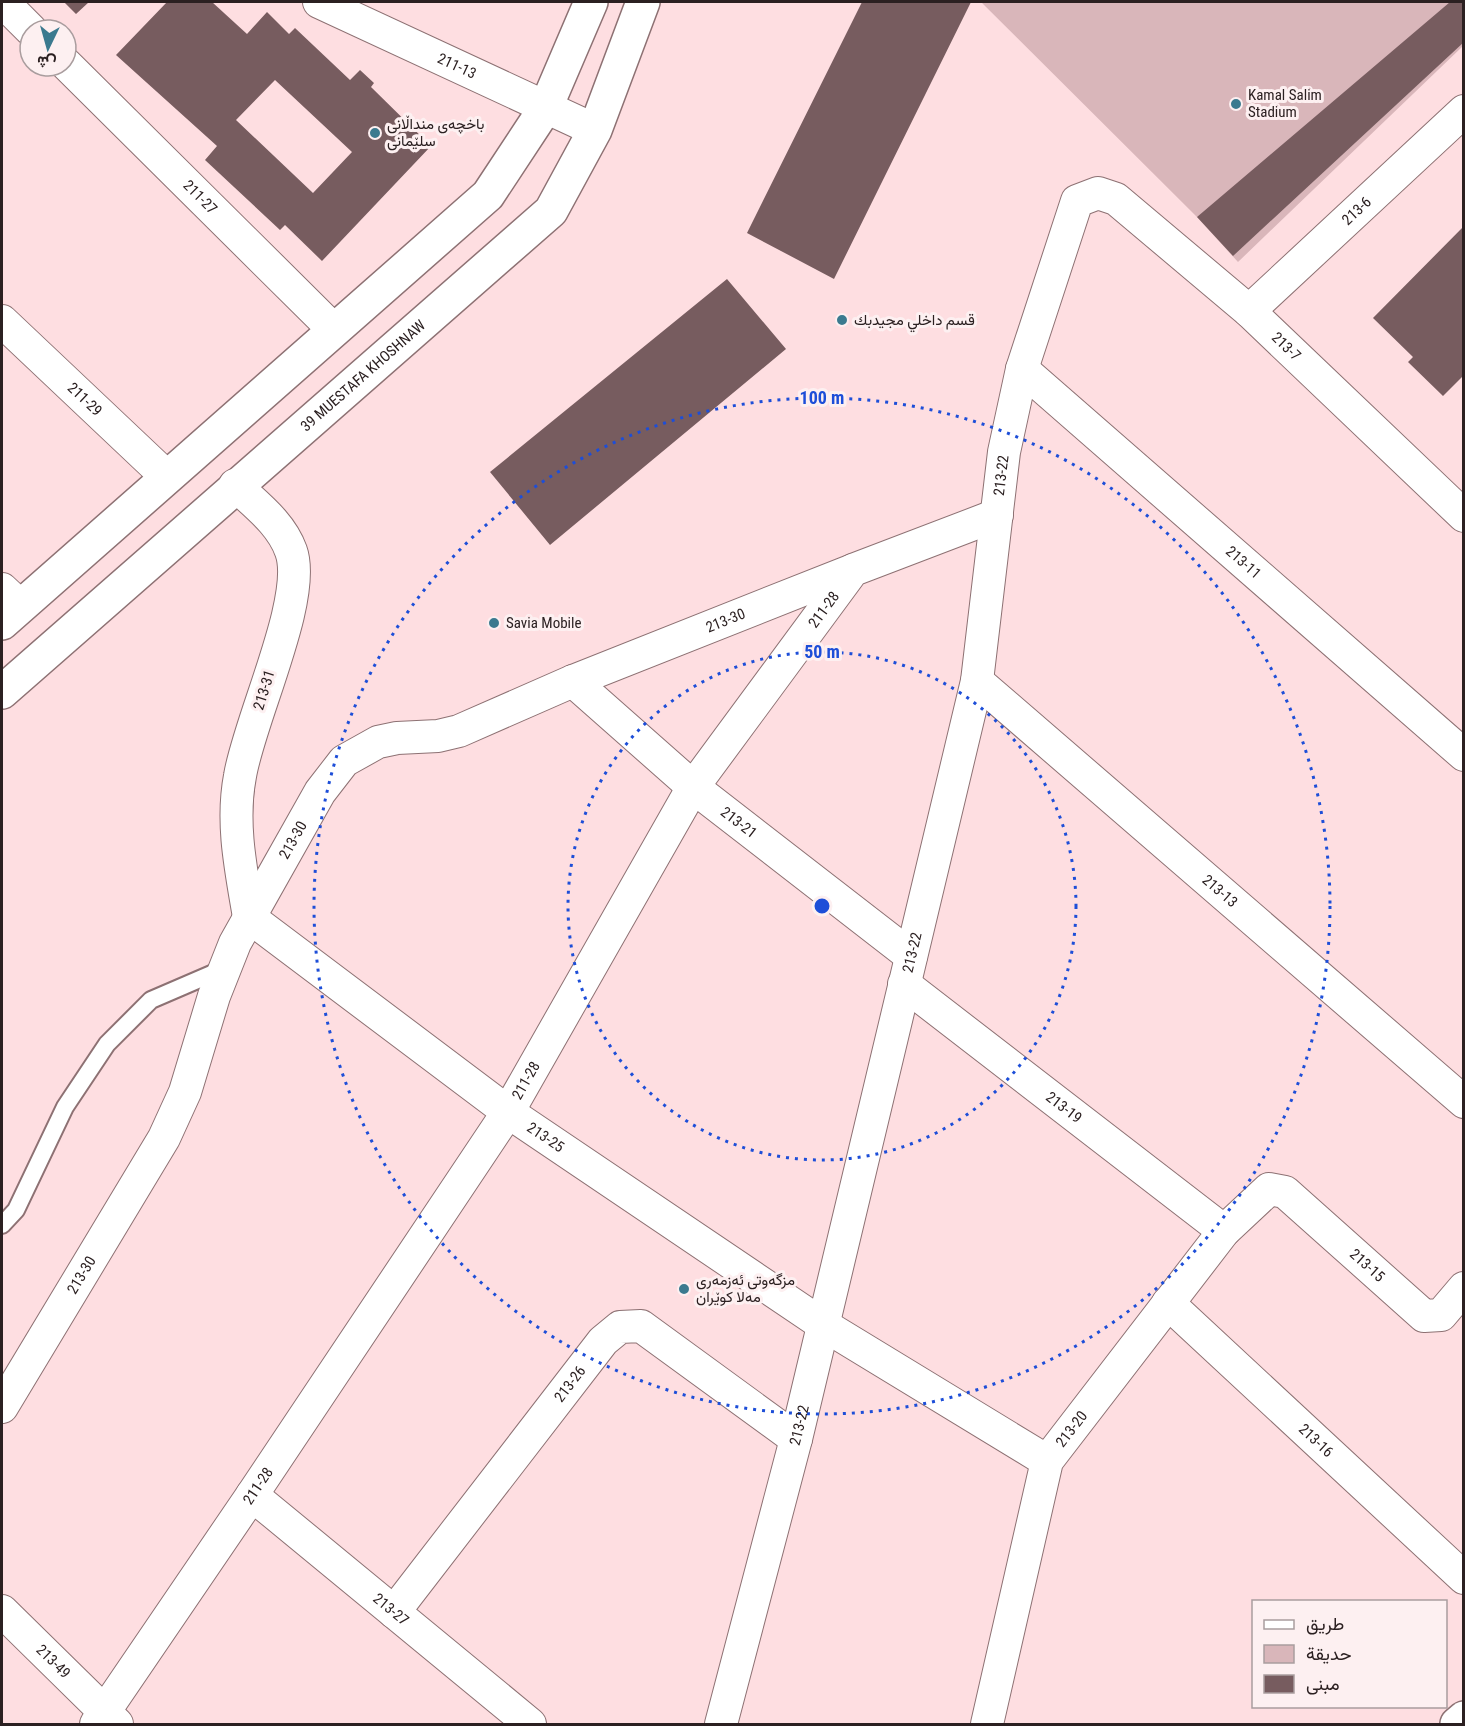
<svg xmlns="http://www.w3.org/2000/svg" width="1465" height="1726" font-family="'Roboto Condensed',Vazirmatn,sans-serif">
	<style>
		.green { fill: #d9b6ba }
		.building { fill: #775c5f; fill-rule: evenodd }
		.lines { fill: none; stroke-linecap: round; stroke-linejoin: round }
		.lane-casing { stroke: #8d7173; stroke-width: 20 }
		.street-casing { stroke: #8d7173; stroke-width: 34 }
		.secondary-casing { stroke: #8d7173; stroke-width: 36 }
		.lane { stroke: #fff; stroke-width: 16 }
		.street { stroke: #fff; stroke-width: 32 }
		.secondary { stroke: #fff; stroke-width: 33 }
		.ring { fill: none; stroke: #1d4ed8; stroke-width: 3; stroke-dasharray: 3 6 }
		.poi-dot { fill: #3b7a8f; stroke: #fdf0f1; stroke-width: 2 }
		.labels { text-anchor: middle; stroke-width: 6; stroke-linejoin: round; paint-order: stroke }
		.street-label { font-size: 15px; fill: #2b2021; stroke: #fdf0f1 }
		.poi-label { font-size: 15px; fill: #2b2021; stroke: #fdf0f1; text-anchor: start }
		.centre { fill: #1d4ed8; stroke: #fdf0f1; stroke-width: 3 }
		.ring-label { font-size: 18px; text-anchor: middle; font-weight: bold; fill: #1d4ed8; stroke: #fdf0f1; stroke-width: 6; stroke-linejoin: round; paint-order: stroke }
	</style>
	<rect width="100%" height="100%" fill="#fedee1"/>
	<path class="green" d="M981,2H1463V46L1238,262L1197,217Z"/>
	<path class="building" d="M64,2H89L76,14Z
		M167,2H212L247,34L267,12L289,34L295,28L350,80L360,70L374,83L371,87L431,146L322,261L285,225L280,230L205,160L217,146L116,55ZM275,80L352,152L313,193L236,120Z
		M862,2H971L834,279L747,233Z
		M1450,2H1464V42L1233,256L1197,217Z
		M1464,226V375L1443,396L1408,362L1413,357L1373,318Z
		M727,279L786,349L550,545L490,472Z"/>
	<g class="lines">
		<defs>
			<path id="lane" d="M2,1225L16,1210L65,1107L107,1044L151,1000L223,969"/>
			<g id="street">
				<path d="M3,2L31,30"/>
				<path id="s1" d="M319,2L595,130"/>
				<path id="s2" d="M66,64L334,330"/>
				<path id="s3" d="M1249,311L1464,111"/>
				<path id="s4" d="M2,321L167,477"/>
				<path id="s5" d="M1022,369L1464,755"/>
				<path id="s6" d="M235,485C256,505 281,523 291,551C308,598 249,720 240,776C231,823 241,870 249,917L508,1112L822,1324L1047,1461"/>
				<path d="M2,589L20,606"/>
				<path id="s7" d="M573,681L693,787L911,956"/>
				<path id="s8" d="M977,681L1464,1102"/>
				<path id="s9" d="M904,984L1224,1231"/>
				<path id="s10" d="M1168,1303L1464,1578"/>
				<path id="s11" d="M2,1407L164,1138L185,1092L214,996L235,943L320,792L344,761L378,742L397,738L438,736L459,731L573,681L853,570"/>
				<path id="s12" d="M252,1495L530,1724"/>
				<path id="s13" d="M2,1611L117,1724"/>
				<path id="s14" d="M394,1612L603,1341L620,1327L641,1326L796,1439"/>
				<path id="s15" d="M96,1724L252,1495L508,1112L693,787L853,570L997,515"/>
				<path id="s16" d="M721,1724L796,1439L977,681L1004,452L1022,369L1077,201L1098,193L1116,199L1249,311L1464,516"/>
				<path id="s17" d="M987,1724L1047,1461L1224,1231L1269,1189L1285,1192L1424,1316L1441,1315L1464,1288"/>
			</g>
			<g id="secondary">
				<path d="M2,623L488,195L546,107L591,2"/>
				<path id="s18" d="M2,692L551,211L595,130L643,2"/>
				<path d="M1457,1724L1464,1718"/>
			</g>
		</defs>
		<use href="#lane" class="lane-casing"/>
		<use href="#street" class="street-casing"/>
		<use href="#secondary" class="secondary-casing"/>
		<use href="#lane" class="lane"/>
		<use href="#street" class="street"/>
		<use href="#secondary" class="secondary"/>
	</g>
	<g class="ring">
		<circle cx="822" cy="906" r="254"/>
		<circle cx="822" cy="906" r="508"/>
	</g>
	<g class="poi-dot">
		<circle cx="1236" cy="104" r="6"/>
		<circle cx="375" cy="133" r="6"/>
		<circle cx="842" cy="320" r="6"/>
		<circle cx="494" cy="623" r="6"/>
		<circle cx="684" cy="1289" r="6"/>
	</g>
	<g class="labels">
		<g class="street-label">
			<text dy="5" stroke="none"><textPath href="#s1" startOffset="152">211-13</textPath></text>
			<text dy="5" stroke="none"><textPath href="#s2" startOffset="189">211-27</textPath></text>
			<text dy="5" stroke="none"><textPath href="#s3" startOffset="147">213-6</textPath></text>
			<text dy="5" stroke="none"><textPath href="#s16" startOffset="1833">213-7</textPath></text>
			<text dy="5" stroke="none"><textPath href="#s18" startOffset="480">39 MUESTAFA KHOSHNAW</textPath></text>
			<text dy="5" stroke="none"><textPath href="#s4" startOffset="114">211-29</textPath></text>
			<text dy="5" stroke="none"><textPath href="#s16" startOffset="1281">213-22</textPath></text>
			<text dy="5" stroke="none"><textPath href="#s5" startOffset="294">213-11</textPath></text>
			<text dy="5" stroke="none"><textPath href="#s15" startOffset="1332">211-28</textPath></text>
			<text dy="5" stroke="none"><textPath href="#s11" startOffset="1144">213-30</textPath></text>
			<text transform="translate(264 690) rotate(-73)" y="5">213-31</text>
			<text dy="5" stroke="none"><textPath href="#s7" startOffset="218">213-21</textPath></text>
			<text dy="5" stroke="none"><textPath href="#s11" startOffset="640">213-30</textPath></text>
			<text dy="5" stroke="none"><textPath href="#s8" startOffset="321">213-13</textPath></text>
			<text dy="5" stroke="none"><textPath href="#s16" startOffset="795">213-22</textPath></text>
			<text dy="5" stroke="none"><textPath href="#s15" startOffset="774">211-28</textPath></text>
			<text dy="5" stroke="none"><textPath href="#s9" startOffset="202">213-19</textPath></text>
			<text dy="5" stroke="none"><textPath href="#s6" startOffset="832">213-25</textPath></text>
			<text dy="5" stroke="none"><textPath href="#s17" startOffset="748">213-15</textPath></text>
			<text dy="5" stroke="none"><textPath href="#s11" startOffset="154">213-30</textPath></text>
			<text dy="5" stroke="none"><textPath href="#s14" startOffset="288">213-26</textPath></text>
			<text dy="5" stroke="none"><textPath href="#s16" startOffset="309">213-22</textPath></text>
			<text dy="5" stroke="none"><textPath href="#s17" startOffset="310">213-20</textPath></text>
			<text dy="5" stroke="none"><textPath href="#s10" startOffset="202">213-16</textPath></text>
			<text dy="5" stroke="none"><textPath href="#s15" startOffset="288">211-28</textPath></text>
			<text dy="5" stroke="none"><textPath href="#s12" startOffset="180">213-27</textPath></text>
			<text dy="5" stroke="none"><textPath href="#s13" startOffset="72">213-49</textPath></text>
		</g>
		<g class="poi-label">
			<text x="1248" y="100">Kamal Salim<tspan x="1248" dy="17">Stadium</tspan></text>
			<text x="387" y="129">باخچەی منداڵانی<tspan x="387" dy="17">سلێمانی</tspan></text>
			<text x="854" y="325">قسم داخلي مجيدبك</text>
			<text x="506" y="628">Savia Mobile</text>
			<text x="696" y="1285">مزگەوتی ئەزمەڕی<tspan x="696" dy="17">مەلا کوێران</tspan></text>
		</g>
	</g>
	<circle cx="822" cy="906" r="9" class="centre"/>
	<g class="ring-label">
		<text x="822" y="404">100 m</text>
		<text x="822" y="658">50 m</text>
	</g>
	<rect width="1465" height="1726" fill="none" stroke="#2b2021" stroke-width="6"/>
	<rect x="1252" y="1600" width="195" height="108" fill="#fdf0f1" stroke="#a99d9e" stroke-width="1.5"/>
	<rect x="1264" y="1620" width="30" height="9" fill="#ffffff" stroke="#a99d9e" stroke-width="1.5"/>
	<text x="1306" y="1630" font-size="18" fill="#2b2021">طريق</text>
	<rect x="1264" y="1645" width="30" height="18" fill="#d9b6ba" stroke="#a99d9e" stroke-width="1.5"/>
	<text x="1306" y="1660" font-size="18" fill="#2b2021">حديقة</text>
	<rect x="1264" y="1675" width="30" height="18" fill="#775c5f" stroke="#a99d9e" stroke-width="1.5"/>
	<text x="1306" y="1690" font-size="18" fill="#2b2021">مبنى</text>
	<g transform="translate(48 48) rotate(185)"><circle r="28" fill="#fdf0f1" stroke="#a99d9e" stroke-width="1.5"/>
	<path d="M0-4.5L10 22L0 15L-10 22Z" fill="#3b7a8f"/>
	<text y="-9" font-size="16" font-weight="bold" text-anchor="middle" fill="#2b2021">ش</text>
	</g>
</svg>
